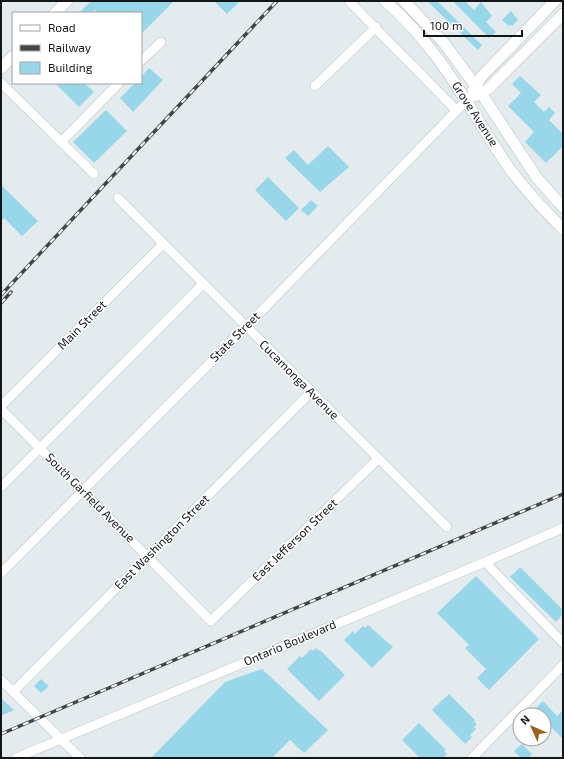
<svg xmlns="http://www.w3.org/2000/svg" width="564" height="759" font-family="'Exo 2',sans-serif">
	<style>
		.building { fill: #97d7e9 }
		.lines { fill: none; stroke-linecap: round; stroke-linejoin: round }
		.minor-casing { stroke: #b6bec0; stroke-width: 10 }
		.major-casing { stroke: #b6bec0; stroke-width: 12 }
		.minor { stroke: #fff; stroke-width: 9 }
		.major { stroke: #fff; stroke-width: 11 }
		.rail-casing { stroke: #424648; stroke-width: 3.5 }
		.rail { stroke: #fff; stroke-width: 2; stroke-dasharray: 6; stroke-linecap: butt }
		.labels { text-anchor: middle; stroke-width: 3; stroke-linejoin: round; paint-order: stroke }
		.street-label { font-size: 12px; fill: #131617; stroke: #fff }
	</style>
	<rect width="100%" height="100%" fill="#e3ebee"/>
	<path class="building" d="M91,1H174L141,34V13H98L95,10L91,13H79Z
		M214,1H240L227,14Z
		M427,1H437L482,45L478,50Z
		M453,1H465L474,10L481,2L492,16L486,22L496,32L489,38Z
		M511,11L518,20L512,26L511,25L509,26L502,20Z
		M149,68L163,80L133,112L120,98L135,83H141V77Z
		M520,76L541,95L534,102L544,112L549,107L555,113L549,120L563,134V146L546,163L525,142L534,132L508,106L521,93L512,84Z
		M55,83H84L94,92L79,107Z
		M106,110L127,131L94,163L73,142Z
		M328,146L349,167L320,192L285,158L294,150L308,165Z
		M268,177L299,208L286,221L255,190Z
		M1,185L38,221L22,236L4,218L1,221Z
		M311,200L318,206L308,216L301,210Z
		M520,567L563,610V614L556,622L510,577Z
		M476,576L539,639L489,690L477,678L486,669L465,648L469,645L437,613Z
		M368,625L393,647L372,668L344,640L353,631L355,634L363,626L365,628Z
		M316,648L319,651L320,650L345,675L319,701L287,669L300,656L302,658L311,649L313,651Z
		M262,669L328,730L304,753L290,740L272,758H151L225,682Z
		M41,679L49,686L41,693L34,686Z
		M449,694L475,720L474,722L477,724L474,727L476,729L470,735L472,737L465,744L432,710Z
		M1,698L14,710L1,716Z
		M543,701L557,716L563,710V739L544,720V715H539L534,710Z
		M419,723L446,750L444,751L447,754L443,758H420L402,740Z
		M522,744L532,754L529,758H521L514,751Z"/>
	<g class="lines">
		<defs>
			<path id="minor" d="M349,1L457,111
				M141,61L161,42
				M1,83L94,174
				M315,86L376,27
				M61,142L119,83
				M118,198L447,527
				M1,406L163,244
				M1,409L211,621L378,459
				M1,487L203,284
				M485,562L563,643
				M1,573L246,327L467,100
				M1,680L80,758
				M13,692L311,392
				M16,758L485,562L563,528
				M472,758L563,665"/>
			<path id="major" d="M385,1C439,47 467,105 505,162C522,187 542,208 563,229
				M404,1L444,43L481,93L537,178L563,207
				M55,13L67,1
				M1,68L13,56
				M473,91L481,77L555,1
				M475,96L488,89L563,14"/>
		</defs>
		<use href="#minor" class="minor-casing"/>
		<use href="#major" class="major-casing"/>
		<use href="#minor" class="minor"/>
		<use href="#major" class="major"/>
		<defs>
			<path id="rail" d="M1,295L277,1
				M1,303L11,292
				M1,734L563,494"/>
		</defs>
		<use href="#rail" class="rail-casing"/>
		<use href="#rail" class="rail"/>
	</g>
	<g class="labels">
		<g class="street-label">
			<text transform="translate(475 114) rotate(57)" y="4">Grove Avenue</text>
			<text transform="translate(82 325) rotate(-45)" y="4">Main Street</text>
			<text transform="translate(235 337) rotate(-45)" y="4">State Street</text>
			<text transform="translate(299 380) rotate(45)" y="4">Cucamonga Avenue</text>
			<text transform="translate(90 498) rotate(45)" y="4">South Garfield Avenue</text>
			<text transform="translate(295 540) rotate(-44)" y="4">East Jefferson Street</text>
			<text transform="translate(162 542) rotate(-45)" y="4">East Washington Street</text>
			<text transform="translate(290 643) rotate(-23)" y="4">Ontario Boulevard</text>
		</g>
	</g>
	<rect width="564" height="759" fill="none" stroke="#131617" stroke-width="4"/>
	<rect x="12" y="12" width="130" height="72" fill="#ffffff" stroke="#a1a2a2"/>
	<rect x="20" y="25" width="20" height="6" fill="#ffffff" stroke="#a1a2a2"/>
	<text x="48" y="32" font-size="12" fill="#131617">Road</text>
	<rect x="20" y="45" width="20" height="6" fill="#424648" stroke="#a1a2a2"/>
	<text x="48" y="52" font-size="12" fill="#131617">Railway</text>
	<rect x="20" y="62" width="20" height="12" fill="#97d7e9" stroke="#a1a2a2"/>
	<text x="48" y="72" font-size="12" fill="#131617">Building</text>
	<g transform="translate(532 727) rotate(315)"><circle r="19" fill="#ffffff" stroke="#a1a2a2"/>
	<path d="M0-3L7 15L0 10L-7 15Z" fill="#99611c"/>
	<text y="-6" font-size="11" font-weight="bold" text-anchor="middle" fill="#131617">N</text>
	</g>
	<path d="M424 30v6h98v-6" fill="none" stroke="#131617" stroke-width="2"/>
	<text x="430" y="30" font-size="12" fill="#131617" stroke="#ffffff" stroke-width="3" paint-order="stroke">100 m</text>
</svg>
